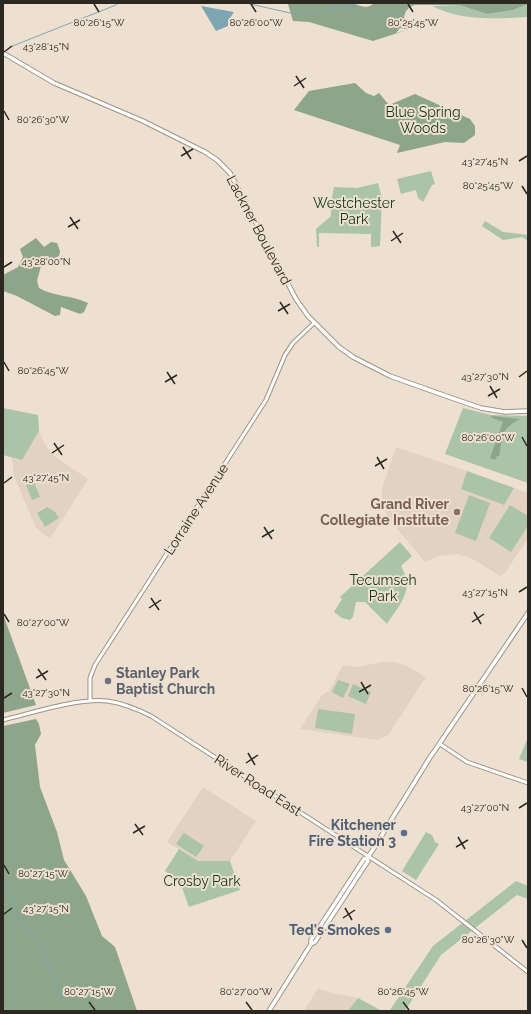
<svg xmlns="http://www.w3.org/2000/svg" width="531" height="1014" font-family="Raleway,sans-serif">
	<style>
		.education { fill: #e2d2c1 }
		.green { fill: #abc3a9 }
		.forest { fill: #8da58a }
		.water { fill: #7ea6b2 }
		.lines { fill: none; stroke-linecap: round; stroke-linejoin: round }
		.stream { stroke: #7ea6b2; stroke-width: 1 }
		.minor-casing { stroke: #9e9384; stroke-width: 5 }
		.major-casing { stroke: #9e9384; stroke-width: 5.5 }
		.minor { stroke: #fff; stroke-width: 3 }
		.major { stroke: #fff; stroke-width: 3.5 }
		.ticks { fill: none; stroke: #2b2721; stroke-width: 1.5 }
		.education-dot { fill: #8d6e63; stroke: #ede0d1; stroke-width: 1.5 }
		.worship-dot { fill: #6b7280; stroke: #ede0d1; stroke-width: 1.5 }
		.service-dot { fill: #5c6f8a; stroke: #ede0d1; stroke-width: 1.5 }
		.labels { text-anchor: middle; stroke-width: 4; stroke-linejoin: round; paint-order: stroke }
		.park-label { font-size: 14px; fill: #133810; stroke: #ede0d1 }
		.street-label { font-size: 14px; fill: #2b2721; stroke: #ede0d1 }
		.education-label { font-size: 14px; font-weight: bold; fill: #785e54; stroke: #ede0d1; text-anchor: end }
		.worship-label { font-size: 14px; font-weight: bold; fill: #5b616d; stroke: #ede0d1; text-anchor: start }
		.service-label { font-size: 14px; font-weight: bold; fill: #4e5e75; stroke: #ede0d1; text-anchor: end }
		.ticks-label { font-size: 10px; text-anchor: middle; fill: #2b2721; stroke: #ede0d1; stroke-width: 4; stroke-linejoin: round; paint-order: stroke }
	</style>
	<rect width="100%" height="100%" fill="#ede0d1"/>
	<path class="education" d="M39,431L46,446L54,456L88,479L50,539L36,528L14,476L12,458L22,459Z
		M396,447L467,471L461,489L504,505L514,488L528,493V538L505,573L500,576L471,558L457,554L439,556L425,562L389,519L382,504V488Z
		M382,662H394L405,665L426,677L388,735L377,740L300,729L322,695L329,691L343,665L357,667Z
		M203,787L256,821L230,861H198L167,842Z
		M318,988L331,993L358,998L348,1011H304Z"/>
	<path class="green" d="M528,4V17C497,19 460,21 432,6L459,5L487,14L513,10Z
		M431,171L435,184L432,185L423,202L418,198L416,190L401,194L397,179Z
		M378,183L382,198L380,246L371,247V234L319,233V247H317L316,229L331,216V202L334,187L357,188Z
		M485,221L503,232L528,235V241L522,237L503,240L482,226Z
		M3,408L38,415L39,431L22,460L3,455Z
		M463,408L491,415L528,416V483L445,454Z
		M467,471L514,488L504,505L461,489Z
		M34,482L40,497L32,500L26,485Z
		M469,495L490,503L476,541L455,533Z
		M510,505L528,516V526L511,552L489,538Z
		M47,507L55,512L59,518L45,527L37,513Z
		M400,542L412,556L401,566C415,591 400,603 387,624L365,602H356L353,617L350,620L342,618L334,612L342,599L340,597Z
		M338,680L350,684L343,698L332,692Z
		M353,684L371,692L366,704L348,696Z
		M318,709L355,714L352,734L315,728Z
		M528,737V762L519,759Z
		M426,832L432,835L435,842L439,844L416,880L402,871Z
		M184,833L204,846L196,857L176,844Z
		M179,849L198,861H230L240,890L189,907L180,882L165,871Z
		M516,881L528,886V899L517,895L441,955L405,1011L390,1010L433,946Z
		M358,998L382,1011H348Z"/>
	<path class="forest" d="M290,3C310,3 331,1 350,3C359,4 366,11 374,3L528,4L513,10L487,14L459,5H415C408,7 405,11 404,18L417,25L407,29L400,28L396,33L407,30L373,41L309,22L293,21L288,4Z
		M355,83L366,93L374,96L379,93L389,105L415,94L470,119L475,126V135L464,143L445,142L397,153L400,145L294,110L309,91Z
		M36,238L44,247L51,242L57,243L60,251L59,256L41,266L37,281L39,288C55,297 71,295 88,303L84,312L80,314L61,307L60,315L55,316L17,296L3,291V275L18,267L23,257L20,249Z
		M493,416L520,419C498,431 504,435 499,456H497L495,460L490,458L503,422L490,417Z
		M3,614L36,705L3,713Z
		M36,719L39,724L41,734L35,745L40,787L57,832L64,860L86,896L102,936L115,947L137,1011H3V726Z"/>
	<path class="water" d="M201,6L234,12L228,21V26L216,31Z"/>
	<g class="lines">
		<path class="stream" d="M246,3L290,13L325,11L338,7L350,9L356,3
			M10,47L116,5L118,3
			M3,877L21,923L26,930L37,937L61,996"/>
		<defs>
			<path id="minor" d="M90,701V678L95,665L266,400L285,355L293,343L314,323
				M3,720C32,713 78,698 107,701C123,703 137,709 151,716L436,900L528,972
				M440,744L467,762L528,783"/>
			<path id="major" d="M3,53L54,83L143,121L205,152L217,160L230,173L296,299L308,316L339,347L353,357L390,376L446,396L481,408L505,412L528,411
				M311,944L315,942L368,861L367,858
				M269,1011L311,944V940L364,859L367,858L372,851L429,759L528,613"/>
		</defs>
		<use href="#minor" class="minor-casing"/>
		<use href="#major" class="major-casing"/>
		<use href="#minor" class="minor"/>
		<use href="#major" class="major"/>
	</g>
	<path class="ticks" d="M94,4L99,12M251,4L256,12M408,4L413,12M4,52L12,46M296,76L304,88M294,86L306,78M4,111L9,120M183,147L191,159M181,156L193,149M519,161L527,156M522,186L527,194M70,217L78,229M68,227L80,220M393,231L401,243M391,241L403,233M4,267L12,262M280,302L288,314M278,311L290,304M4,362L9,371M167,372L175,384M519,377L527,371M165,382L177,375M490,386L497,398M488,396L500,389M522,437L527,446M54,443L62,455M52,453L64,445M377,457L384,469M375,466L387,459M4,483L12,477M264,527L272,539M262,537L274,530M519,592L527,587M151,598L159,610M149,608L161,600M474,612L481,624M4,614L9,622M472,622L484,614M38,669L46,680M36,678L48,671M361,682L368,694M522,688L527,697M359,692L371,685M4,698L12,693M248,753L255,765M246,763L258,755M519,808L527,803M135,824L143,835M133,833L145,826M458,837L465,849M456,847L468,840M4,865L9,874M345,908L352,920M4,914L12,908M343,918L355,910M522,940L527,948M89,1002L95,1010M246,1002L252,1010M403,1002L409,1010"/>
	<circle class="education-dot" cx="457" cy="512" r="4"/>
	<circle class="worship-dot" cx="108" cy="681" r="4"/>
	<g class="service-dot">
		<circle cx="404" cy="833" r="4"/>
		<circle cx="388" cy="930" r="4"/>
	</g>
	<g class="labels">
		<g class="park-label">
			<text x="423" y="117">Blue Spring<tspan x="423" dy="16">Woods</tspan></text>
			<text x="354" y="208">Westchester<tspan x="354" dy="16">Park</tspan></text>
			<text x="383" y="585">Tecumseh<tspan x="383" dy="16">Park</tspan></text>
			<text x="202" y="886">Crosby Park</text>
		</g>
		<g class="street-label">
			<text transform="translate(259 230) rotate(62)" y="5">Lackner Boulevard</text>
			<text transform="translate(196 509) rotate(-57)" y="5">Lorraine Avenue</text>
			<text transform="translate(258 785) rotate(33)" y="5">River Road East</text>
		</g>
		<g class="education-label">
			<text x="449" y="509">Grand River<tspan x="449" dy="16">Collegiate Institute</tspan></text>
		</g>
		<g class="worship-label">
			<text x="116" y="678">Stanley Park<tspan x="116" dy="16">Baptist Church</tspan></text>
		</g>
		<g class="service-label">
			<text x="396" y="830">Kitchener<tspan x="396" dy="16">Fire Station 3</tspan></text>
			<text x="380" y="935">Ted's Smokes</text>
		</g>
	</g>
	<g class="ticks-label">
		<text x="256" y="26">80°26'00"W</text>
		<text x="99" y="26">80°26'15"W</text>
		<text x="413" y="26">80°25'45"W</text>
		<text x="46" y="50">43°28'15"N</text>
		<text x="43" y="123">80°26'30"W</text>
		<text x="485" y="165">43°27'45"N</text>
		<text x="488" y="189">80°25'45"W</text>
		<text x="46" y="265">43°28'00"N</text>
		<text x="43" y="374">80°26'45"W</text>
		<text x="485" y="380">43°27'30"N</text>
		<text x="488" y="441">80°26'00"W</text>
		<text x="46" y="481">43°27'45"N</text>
		<text x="485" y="596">43°27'15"N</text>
		<text x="43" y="626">80°27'00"W</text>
		<text x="488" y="692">80°26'15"W</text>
		<text x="46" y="696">43°27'30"N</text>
		<text x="485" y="811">43°27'00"N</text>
		<text x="43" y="877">80°27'15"W</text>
		<text x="46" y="912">43°27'15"N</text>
		<text x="488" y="943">80°26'30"W</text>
		<text x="89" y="995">80°27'15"W</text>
		<text x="246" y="995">80°27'00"W</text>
		<text x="403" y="995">80°26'45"W</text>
	</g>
	<rect width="531" height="1014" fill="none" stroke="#2b2721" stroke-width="8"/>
</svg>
